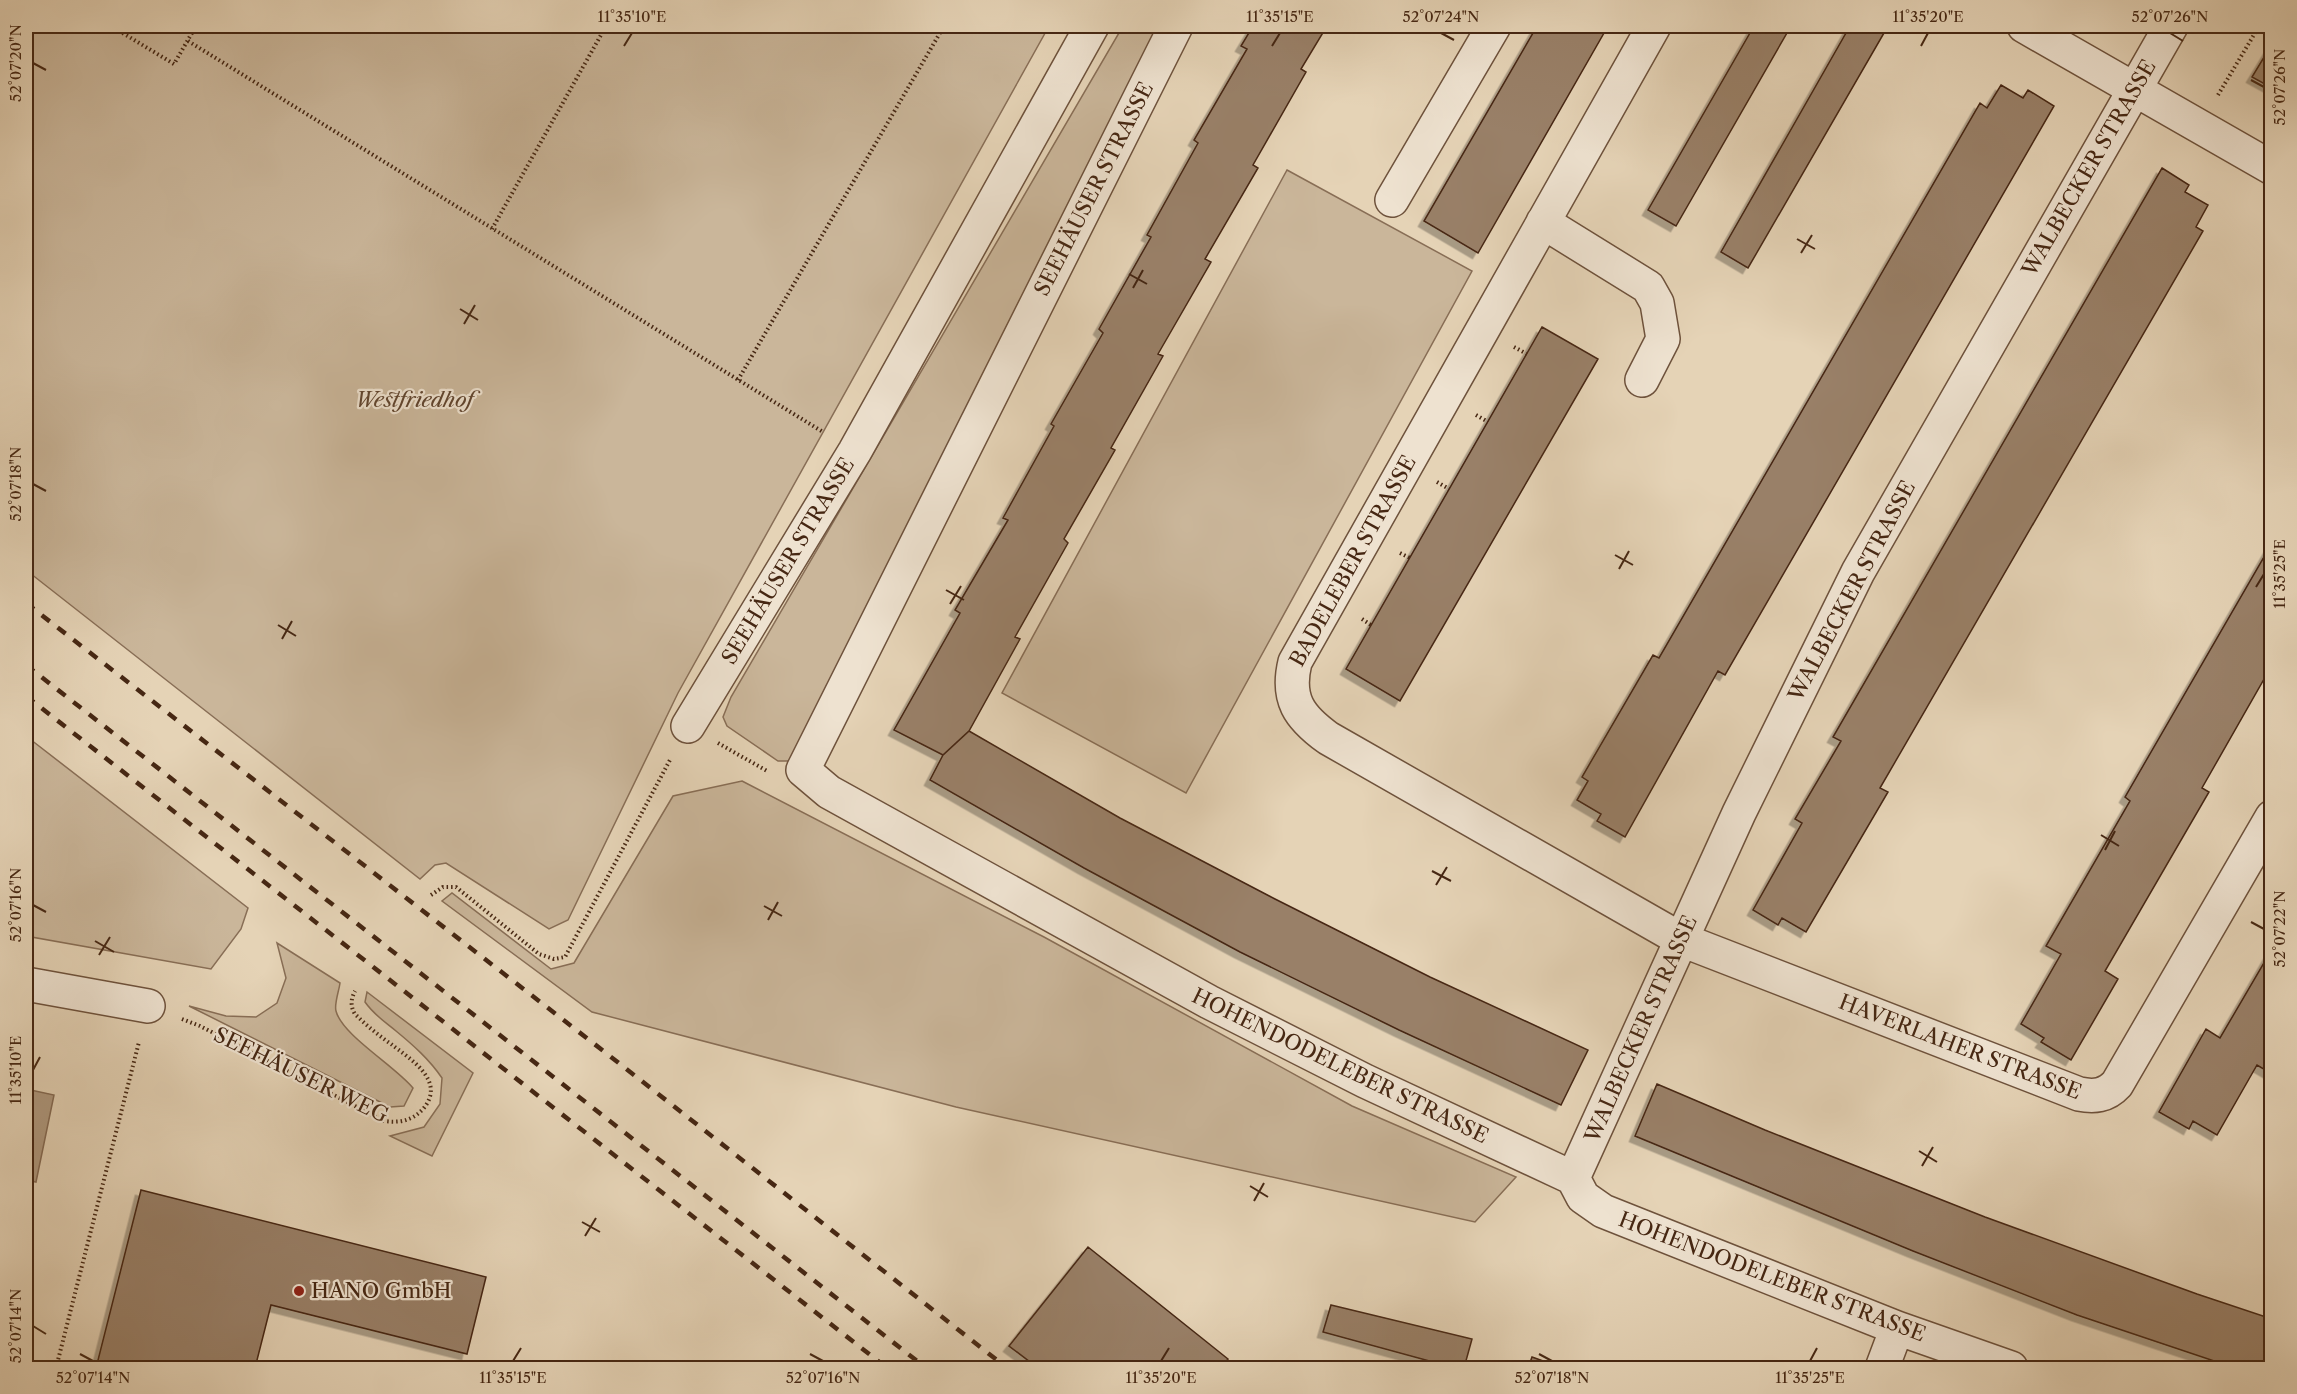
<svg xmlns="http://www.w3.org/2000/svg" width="2297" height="1394" font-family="'Libre Caslon Text',serif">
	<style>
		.green { fill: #cab69a; stroke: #886e56; stroke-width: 1.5 }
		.water { fill: #af997f; stroke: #856b54; stroke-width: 1.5 }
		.building { fill: #998068; stroke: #462713; stroke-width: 1.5; filter: url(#shadow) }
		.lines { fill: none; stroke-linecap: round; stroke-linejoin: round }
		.minor-casing { stroke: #6e523c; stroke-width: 36 }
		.path { stroke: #462713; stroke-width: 4; stroke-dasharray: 1.5 3; stroke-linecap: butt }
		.minor { stroke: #eee2d0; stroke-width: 33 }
		.rail { stroke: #462713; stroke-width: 4.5; stroke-dasharray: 10 10; stroke-linecap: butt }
		.ticks { fill: none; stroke: #462713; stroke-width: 2 }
		.poi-dot { fill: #8f2418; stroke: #eee2d0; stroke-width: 2 }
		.labels { text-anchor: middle; stroke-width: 4.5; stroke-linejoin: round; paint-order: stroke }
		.street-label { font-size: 21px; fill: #462713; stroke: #eee2d0 }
		.park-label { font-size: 21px; font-style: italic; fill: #60442e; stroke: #eee2d0 }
		.poi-label { font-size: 21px; fill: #462713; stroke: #eee2d0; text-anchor: start }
		.neatline { fill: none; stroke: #462713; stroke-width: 2 }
		.ticks-label { font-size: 15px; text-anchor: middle; fill: #462713 }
	</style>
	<defs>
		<filter id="shadow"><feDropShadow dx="-5.5" dy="5.5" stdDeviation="0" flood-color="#0004"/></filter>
	</defs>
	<rect width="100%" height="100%" fill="#e5d3b6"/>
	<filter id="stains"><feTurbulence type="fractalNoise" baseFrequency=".00333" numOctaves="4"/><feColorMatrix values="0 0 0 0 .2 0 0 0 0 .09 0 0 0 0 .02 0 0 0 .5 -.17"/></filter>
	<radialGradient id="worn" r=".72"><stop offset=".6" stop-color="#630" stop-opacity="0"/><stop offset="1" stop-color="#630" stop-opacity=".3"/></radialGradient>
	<path class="green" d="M26,26H1049L678,693L568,920L549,929L446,863L435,865L420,879L26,570Z
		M1123,26H1160L789,761H778L727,726L723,717L731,697Z
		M1287,170L1472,271L1186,793L1002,693Z
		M26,736L248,908L241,929L211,969L26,936Z
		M742,781L1044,937L1352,1106L1516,1177L1475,1222L956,1107L592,1012L442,901L452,893L551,969L574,963L673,796Z
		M277,943L340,983C339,991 334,1004 336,1011C342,1035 395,1066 413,1088L404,1106L390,1107L189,1006L226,1016L256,1017L277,1003L286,978Z
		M367,992L473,1073L432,1156L390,1136L424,1127L440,1104L442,1078C429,1059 413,1045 396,1031C384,1021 374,1015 365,1002Z"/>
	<path class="water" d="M26,1089L54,1095L36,1182L26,1180Z"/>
	<path class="building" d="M1253,26H1327L1301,69L1306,72L1253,165L1258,168L1205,259L1211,262L1158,354L1163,356L1111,448L1115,450L1064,539L1068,543L1015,637L1020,639L969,731L943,755L894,730L960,613L955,610L1008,520L1003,518L1054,426L1051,424L1103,333L1099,329L1151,237L1147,235L1198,143L1194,140L1247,49L1241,46Z
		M1537,26H1608L1478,253L1424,221Z
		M1754,26H1791L1676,226L1648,210Z
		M1850,26H1871L1884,33L1748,268L1721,252Z
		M2272,44V88L2252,77Z
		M2001,85L2023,98L2028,90L2054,106L1725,675L1718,671L1625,837L1597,821L1601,814L1577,800L1588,781L1582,777L1653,655L1659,658L1980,103L1987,108Z
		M2162,168L2189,185L2185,192L2208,205L2196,227L2203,231L1880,788L1888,792L1806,932L1782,918L1778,925L1753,910L1802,823L1795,819L1841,741L1833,737Z
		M1542,327L1598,359L1400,701L1346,669Z
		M2272,543V665L2202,788L2209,792L2105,971L2118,979L2071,1060L2041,1042L2044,1038L2021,1024L2061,954L2046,946L2130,801L2125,797Z
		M969,731L1120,818L1275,899L1430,977L1588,1050L1561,1105L1399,1030L1240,952L1084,868L930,780L943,755Z
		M2272,949V1074L2257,1065L2217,1135L2193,1121L2189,1129L2159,1112L2206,1029L2220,1038Z
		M1657,1084L1765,1130L1985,1217L2197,1294L2272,1319V1368H2235L2077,1315L1913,1251L1635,1136Z
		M141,1190L486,1277L467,1354L271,1305L255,1368H96Z
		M1088,1247L1228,1359L1220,1368H1038L1009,1346Z
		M1331,1305L1472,1339L1464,1368H1455L1323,1332Z
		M1532,1357L1557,1366L1556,1368H1528Z"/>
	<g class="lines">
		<defs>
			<path id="minor" d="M1176,26L803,770L829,792L1209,1002L1365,1081L1573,1178L1583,1197L1603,1211L1897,1328L2011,1368
				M1654,26L1295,662C1286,699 1299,717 1328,738L1682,940L2079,1094C2094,1097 2106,1096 2117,1084L2272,817
				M2024,26L2272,168
				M1392,200L1494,26
				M1543,222L1648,287L1657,303L1663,339L1642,380
				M688,726L855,451L1092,26
				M26,984L148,1006
				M1573,1178L1739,813L1858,572L2171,26
				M1882,1368L1897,1328"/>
		</defs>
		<use href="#minor" class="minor-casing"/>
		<path class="path" d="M111,26L174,64L196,26
			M188,41L823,432
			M2218,95L2258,28L2256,26
			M492,229L606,26
			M1514,347L1527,354
			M738,380L944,26
			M1476,415L1488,422
			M1437,482L1449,489
			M1400,553L1410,558
			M1362,619L1371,625
			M718,743L767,771
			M431,895L443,887H456L539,954L554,959L565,957L671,758
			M182,1019L200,1026L384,1121C399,1123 412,1121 423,1109C447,1081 410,1059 391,1044C378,1035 366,1025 355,1014C350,1006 351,999 355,991
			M56,1368L139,1042"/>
		<use href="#minor" class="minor"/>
		<path class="rail" d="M26,603L606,1053L1007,1368
			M26,665L926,1368
			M26,696L887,1368"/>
	</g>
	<path class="ticks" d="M1441,33L1454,40M2170,33L2183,41M624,46L632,33M1272,46L1280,33M1921,46L1928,33M33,63L46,70M2251,80L2264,87M1797,239L1815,249M1801,253L1812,235M1129,274L1147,284M1133,288L1143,270M460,309L478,320M464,324L475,305M33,484L46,491M1615,555L1633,565M1619,569L1629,551M2256,587L2264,574M946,590L964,600M950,604L961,586M278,625L296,636M282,639L292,621M2101,835L2119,846M2105,850L2115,831M1432,871L1451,881M1436,885L1447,867M33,905L46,912M764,906L782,916M768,920L778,902M2251,922L2264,929M95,941L114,952M99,955L110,937M33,1070L40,1057M1919,1151L1937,1162M1922,1166L1933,1147M1250,1186L1268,1197M1254,1201L1264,1183M582,1222L600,1232M585,1236L596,1218M33,1326L46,1334M80,1354L93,1361M810,1354L823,1361M1539,1354L1552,1361M513,1361L521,1348M1161,1361L1169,1348M1810,1361L1817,1348"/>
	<circle class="poi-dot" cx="299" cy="1291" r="6"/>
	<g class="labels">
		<g class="street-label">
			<text transform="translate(2089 168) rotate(-60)" y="7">WALBECKER STRASSE</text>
			<text transform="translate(1094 189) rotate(-63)" y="7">SEEHÄUSER STRASSE</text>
			<text transform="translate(788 561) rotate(-59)" y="7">SEEHÄUSER STRASSE</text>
			<text transform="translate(1353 561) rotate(-61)" y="7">BADELEBER STRASSE</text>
			<text transform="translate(1852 591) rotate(-62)" y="7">WALBECKER STRASSE</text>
			<text transform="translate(1641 1029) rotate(-66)" y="7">WALBECKER STRASSE</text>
			<text transform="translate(1960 1047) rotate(21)" y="7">HAVERLAHER STRASSE</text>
			<text transform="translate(1340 1066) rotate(26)" y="7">HOHENDODELEBER STRASSE</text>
			<text transform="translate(301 1075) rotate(26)" y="7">SEEHÄUSER WEG</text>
			<text transform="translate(1772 1277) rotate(21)" y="7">HOHENDODELEBER STRASSE</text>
		</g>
		<g class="park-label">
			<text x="414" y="407">Westfriedhof</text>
		</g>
		<g class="poi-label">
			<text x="311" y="1298">HANO GmbH</text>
		</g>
	</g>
	<rect width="2297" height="1394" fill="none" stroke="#e5d3b6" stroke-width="66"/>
	<rect x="33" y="33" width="2231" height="1328" class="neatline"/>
	<g class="ticks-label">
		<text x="632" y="22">11°35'10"E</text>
		<text x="1280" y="22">11°35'15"E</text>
		<text x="1441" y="22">52°07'24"N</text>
		<text x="1928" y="22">11°35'20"E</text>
		<text x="2170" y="22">52°07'26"N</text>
		<text transform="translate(16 63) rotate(-90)" y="5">52°07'20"N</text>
		<text transform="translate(2280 87) rotate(-90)" y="5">52°07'26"N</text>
		<text transform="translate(16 484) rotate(-90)" y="5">52°07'18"N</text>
		<text transform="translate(2280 574) rotate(-90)" y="5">11°35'25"E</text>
		<text transform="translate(16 905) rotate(-90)" y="5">52°07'16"N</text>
		<text transform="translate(2280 929) rotate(-90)" y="5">52°07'22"N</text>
		<text transform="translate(16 1070) rotate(-90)" y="5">11°35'10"E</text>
		<text transform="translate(16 1326) rotate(-90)" y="5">52°07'14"N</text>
		<text x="93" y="1383">52°07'14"N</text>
		<text x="513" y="1383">11°35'15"E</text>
		<text x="823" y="1383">52°07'16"N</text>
		<text x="1161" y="1383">11°35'20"E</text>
		<text x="1552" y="1383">52°07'18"N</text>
		<text x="1810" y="1383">11°35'25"E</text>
	</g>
	<rect width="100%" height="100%" filter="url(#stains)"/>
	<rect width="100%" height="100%" fill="url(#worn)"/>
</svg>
